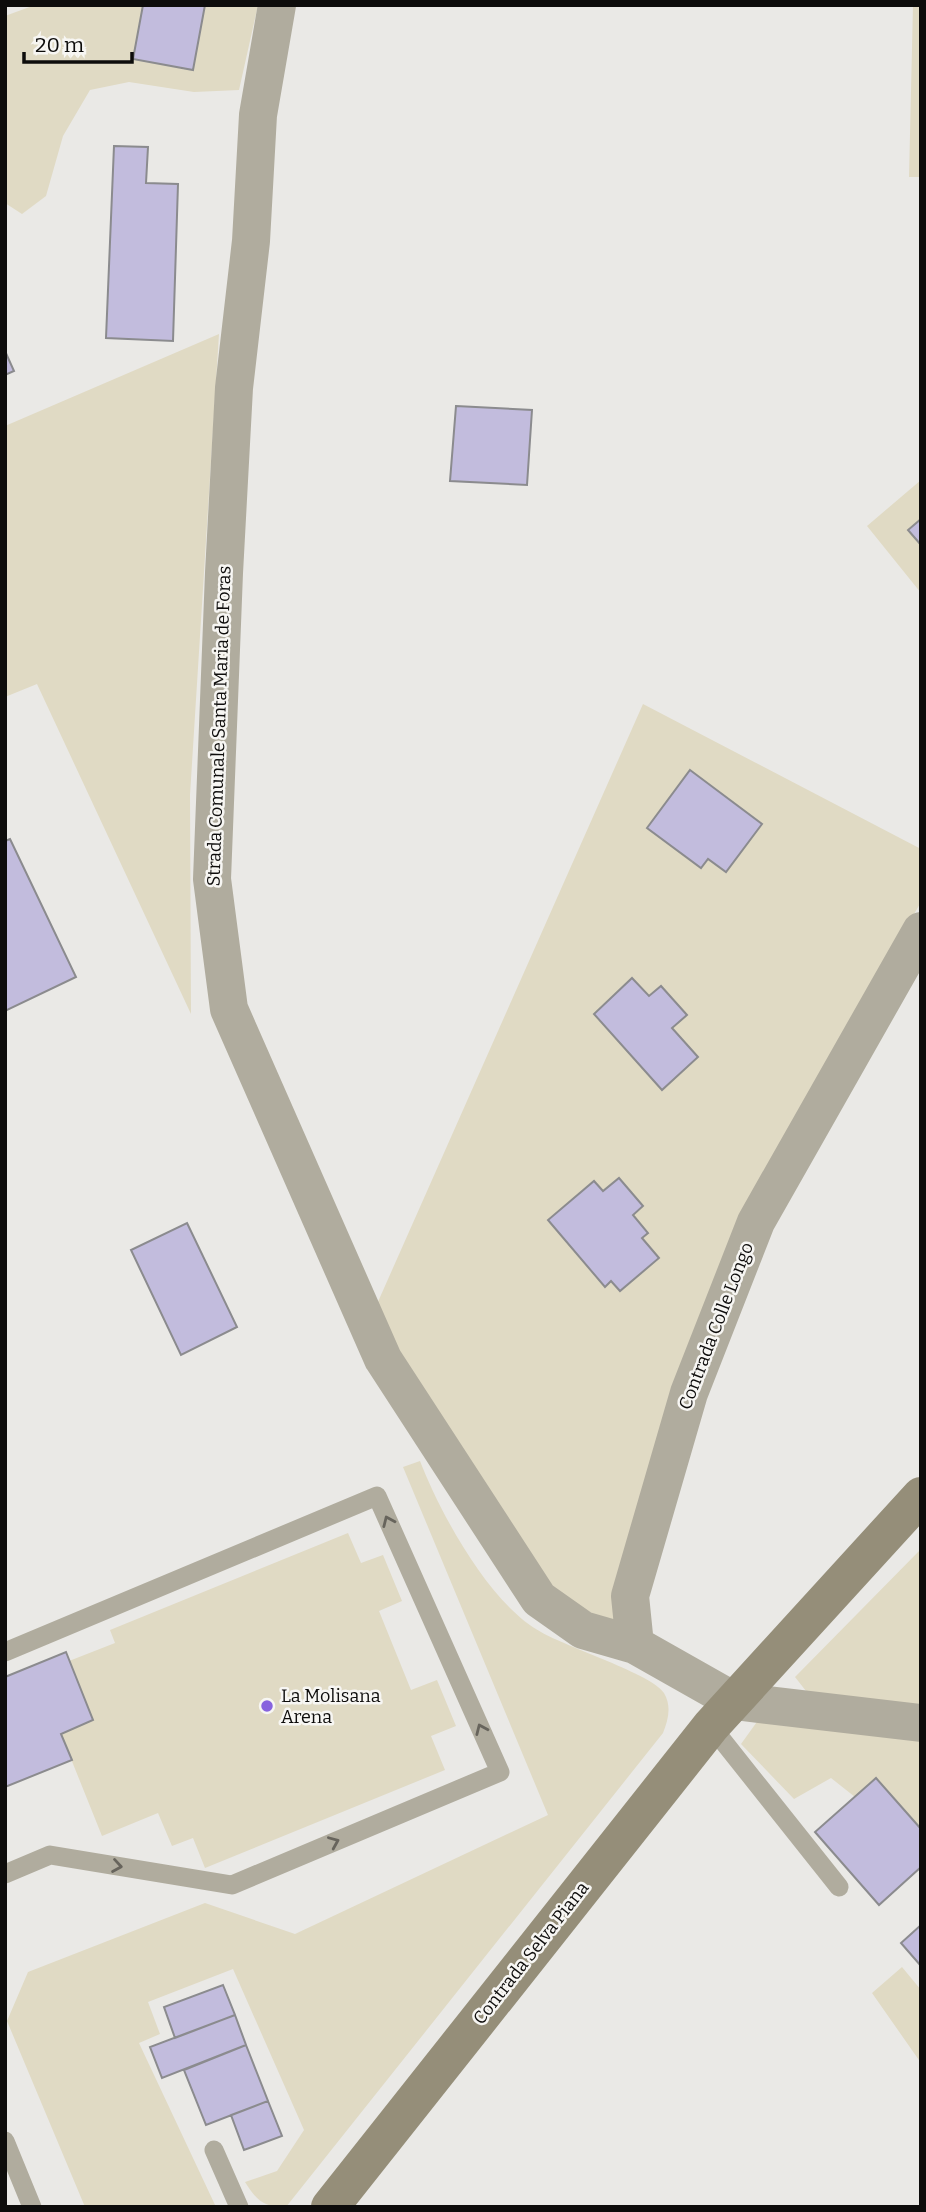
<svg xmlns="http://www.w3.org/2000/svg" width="926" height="2212" font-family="Bitter,serif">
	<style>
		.green { fill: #e0dac4 }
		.building { fill: #c2bcdd; stroke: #8b8b8e; stroke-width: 2 }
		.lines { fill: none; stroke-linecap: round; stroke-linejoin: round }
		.lane { stroke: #b0ac9e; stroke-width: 19 }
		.street { stroke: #b0ac9e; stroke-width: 38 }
		.secondary { stroke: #958e79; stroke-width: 38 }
		.oneway { stroke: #67645c }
		.poi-dot { fill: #8763de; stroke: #f7f6f3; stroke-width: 2.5 }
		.labels { text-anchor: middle; stroke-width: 5; stroke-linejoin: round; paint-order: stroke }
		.street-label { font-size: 18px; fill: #0d0c0b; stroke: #f7f6f3 }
		.poi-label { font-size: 18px; fill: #0d0c0b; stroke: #f7f6f3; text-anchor: start }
	</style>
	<rect width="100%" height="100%" fill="#eae9e6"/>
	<path class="green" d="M35,5H258L239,90L194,92L129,82L90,90L63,136L46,196L22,214L5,203V16Z
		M913,5H921V177H909Z
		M219,334L190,795L191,1014L37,684L5,697V426Z
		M921,480V593L867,526Z
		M643,704L921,849V902L744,1210L621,1629L542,1586L389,1341L377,1304Z
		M420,1461C440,1513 490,1605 541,1632C566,1647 652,1674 664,1693C672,1707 668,1720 663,1733L286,2207C263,2207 257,2201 245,2182L277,2171L304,2130L233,1969L148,2002L160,2034L139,2043L216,2207H85L7,2021L28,1972L205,1903L295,1934L548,1815L403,1467Z
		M348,1533L361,1563L383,1555L402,1601L379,1611L411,1690L437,1680L456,1726L431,1736L445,1770L205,1868L193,1838L172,1846L158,1813L102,1836L61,1734L93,1720L69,1661L115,1643L110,1630Z
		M921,1549V1708L806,1691L795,1677Z
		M759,1719L921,1741V1829L855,1797L831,1778L794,1799L741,1744Z
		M902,1967L921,1990V2063L872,1993Z"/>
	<path class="building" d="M143,5H205L193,70L133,59Z
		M114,146L148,147L146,183L178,184L173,341L106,338Z
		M5,351L14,371L5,375Z
		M456,406L532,410L527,485L450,481Z
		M921,519V545L908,530Z
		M690,770L762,824L726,872L708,859L701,868L647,828Z
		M10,839L76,977L5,1011V841Z
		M632,978L649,996L661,986L687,1015L672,1028L698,1057L662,1090L594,1014Z
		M619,1178L643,1206L633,1215L648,1233L642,1238L659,1258L620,1291L611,1281L605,1287L548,1220L594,1181L603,1191Z
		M187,1223L237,1327L181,1355L131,1250Z
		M66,1652L93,1720L61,1734L72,1760L5,1787V1677Z
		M876,1778L921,1829V1867L879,1905L815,1832Z
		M921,1925V1966L901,1943Z
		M223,1985L235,2015L175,2038L164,2007Z
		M235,2015L246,2045L162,2078L150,2047Z
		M246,2045L268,2101L206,2125L184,2070Z
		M268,2101L282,2136L244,2150L231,2115Z"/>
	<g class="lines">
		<path class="lane" d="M5,1652L377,1496L500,1772L232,1885L50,1855L5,1874
			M711,1726L839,1887
			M5,2141L32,2207
			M214,2150L239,2207"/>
		<path class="street" d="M277,5L258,115L251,241L234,388L224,573L212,879L229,1009L383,1359L539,1599L583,1630L635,1645L734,1701L921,1723
			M635,1645L630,1596L689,1393L756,1222L921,931"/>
		<path class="secondary" d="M330,2207L711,1726L921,1496"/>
	</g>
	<defs><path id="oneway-chevron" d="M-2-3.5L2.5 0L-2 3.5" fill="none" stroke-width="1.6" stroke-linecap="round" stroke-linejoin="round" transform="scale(1.75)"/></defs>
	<g class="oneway">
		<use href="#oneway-chevron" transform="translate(388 1521) rotate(-114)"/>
		<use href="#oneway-chevron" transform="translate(481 1729) rotate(-114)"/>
		<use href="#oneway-chevron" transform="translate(334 1842) rotate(-23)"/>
		<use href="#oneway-chevron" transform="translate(117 1866) rotate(9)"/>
	</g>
	<circle class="poi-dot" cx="267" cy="1706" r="7"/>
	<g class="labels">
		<g class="street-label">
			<text transform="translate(219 726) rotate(-88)" y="6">Strada Comunale Santa Maria de Foras</text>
			<text transform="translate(716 1326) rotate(-69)" y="6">Contrada Colle Longo</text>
			<text transform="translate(531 1953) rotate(-52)" y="6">Contrada Selva Piana</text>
		</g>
		<g class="poi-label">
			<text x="281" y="1702">La Molisana<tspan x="281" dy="21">Arena</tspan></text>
		</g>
	</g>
	<rect width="926" height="2212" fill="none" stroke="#0d0c0b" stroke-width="14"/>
	<path d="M24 52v10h108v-10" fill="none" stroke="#0d0c0b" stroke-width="3.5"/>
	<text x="35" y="52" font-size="21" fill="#0d0c0b" stroke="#f7f6f3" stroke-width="5" paint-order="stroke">20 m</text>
</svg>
